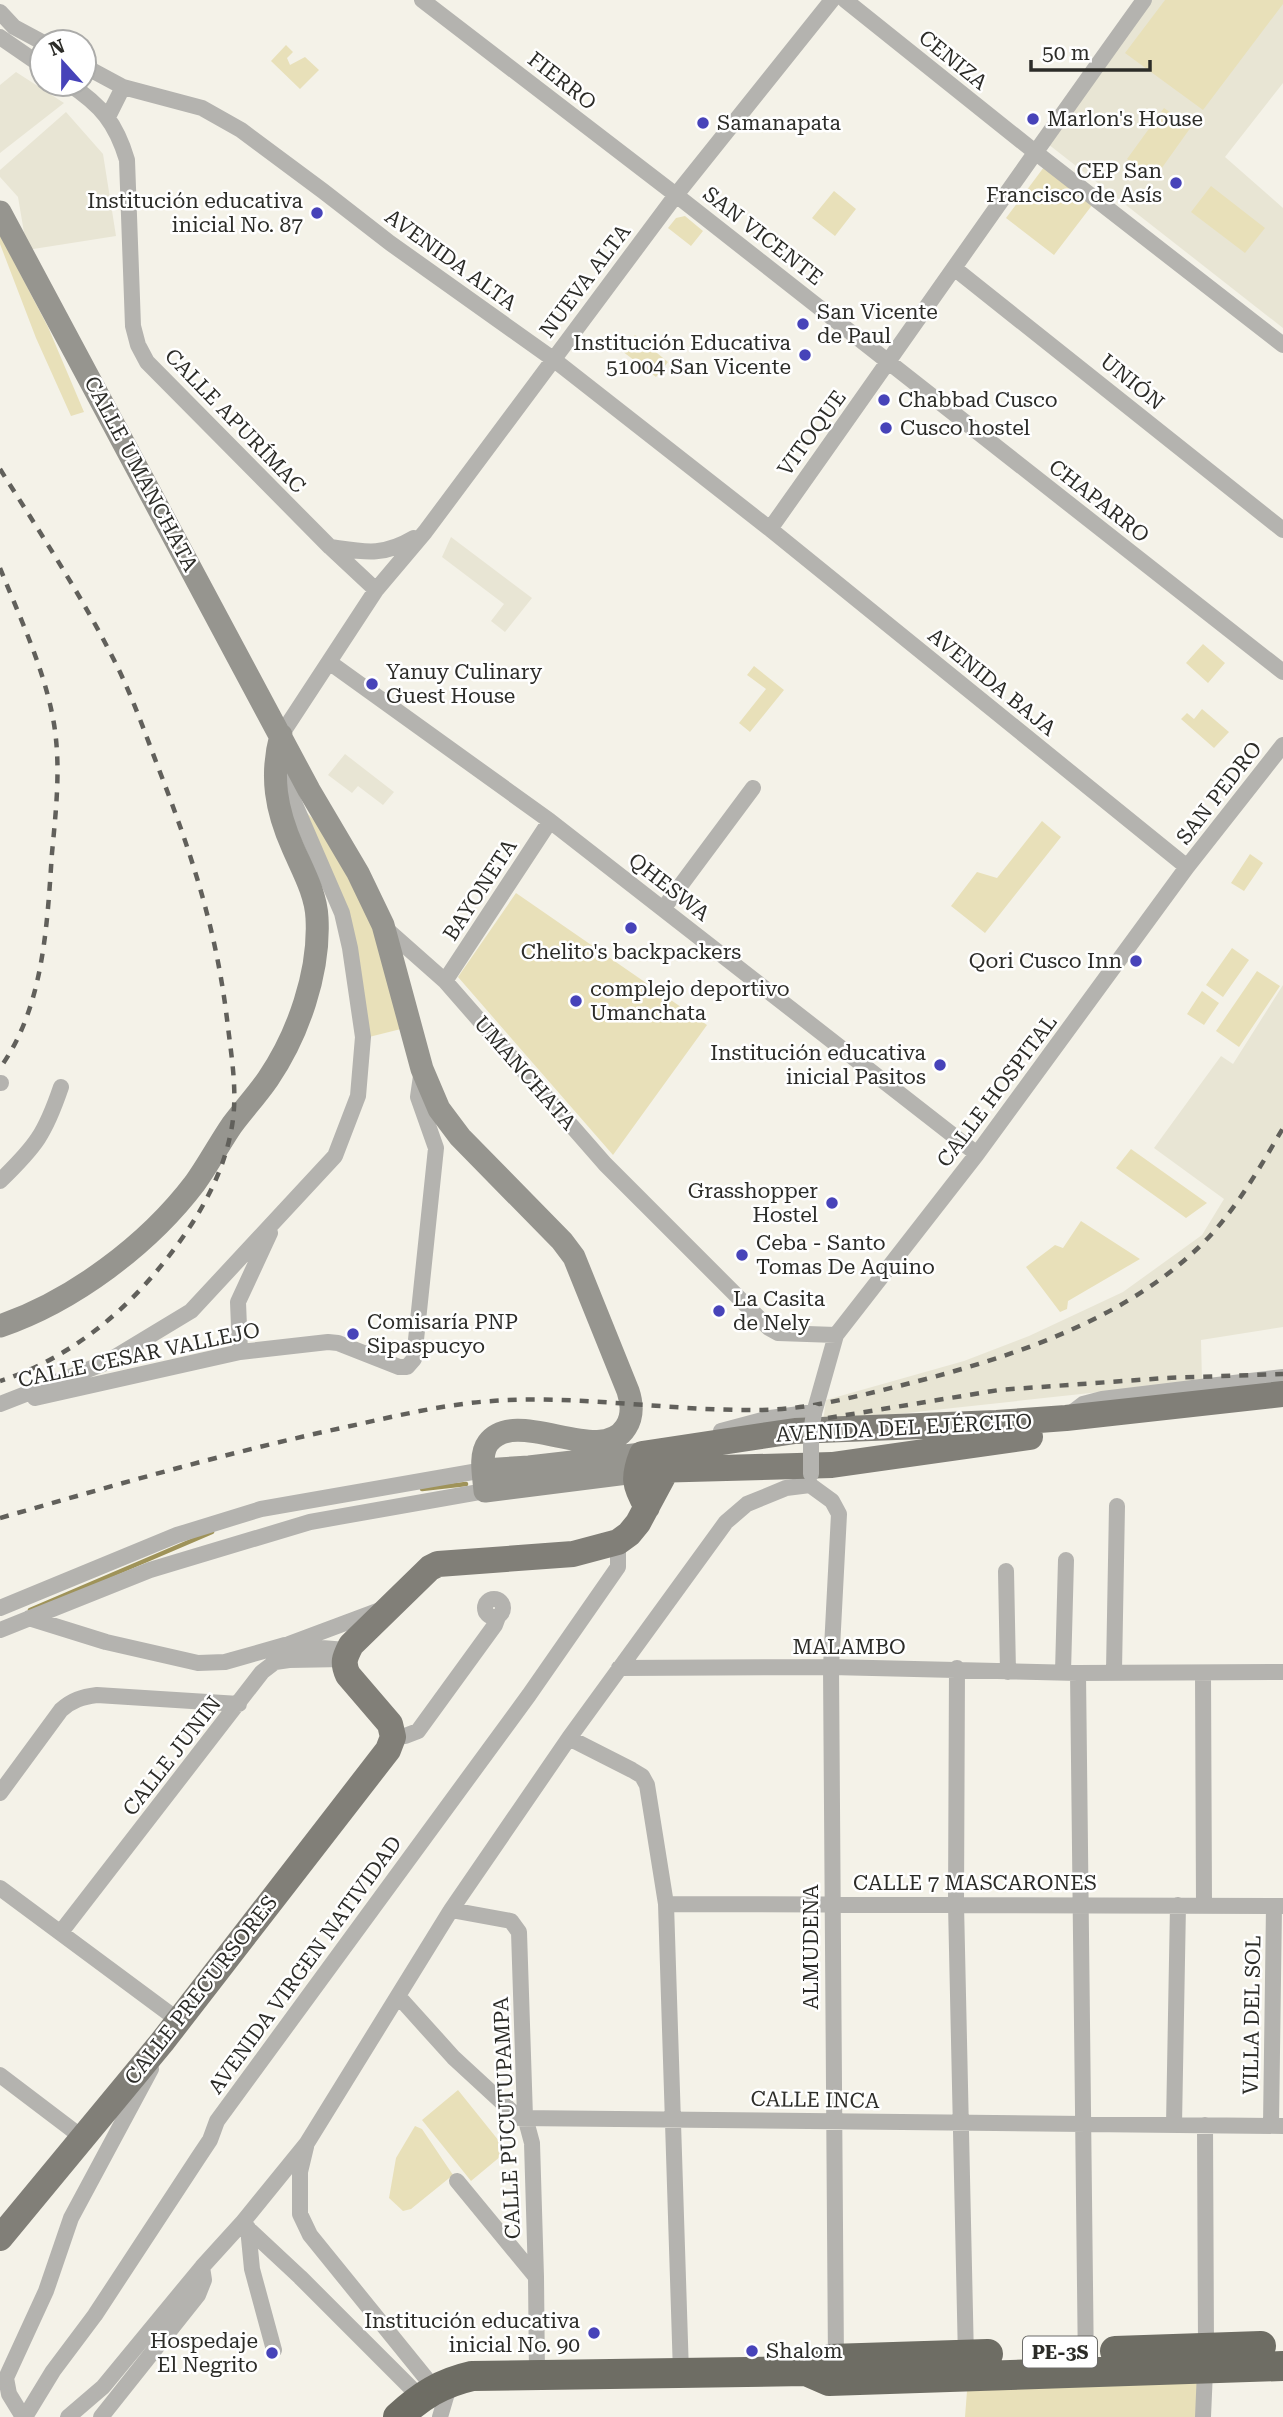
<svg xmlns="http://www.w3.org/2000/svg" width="1283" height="2417" font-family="'Roboto Serif',serif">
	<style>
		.built { fill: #e8e5d4 }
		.green { fill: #e8e0b9 }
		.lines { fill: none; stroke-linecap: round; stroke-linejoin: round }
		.stream { stroke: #9f9359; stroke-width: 4.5 }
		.street { stroke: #b4b3af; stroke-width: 16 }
		.secondary { stroke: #96958f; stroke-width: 23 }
		.primary { stroke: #817f78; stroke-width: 26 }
		.highway { stroke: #6e6d64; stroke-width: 30 }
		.rail { stroke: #61605b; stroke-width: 4.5; stroke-dasharray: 9 9; stroke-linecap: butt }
		.street-bridge { stroke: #b4b3af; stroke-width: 16 }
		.poi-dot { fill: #4743b9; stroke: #fff; stroke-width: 2.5 }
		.labels { text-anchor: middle; stroke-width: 5; stroke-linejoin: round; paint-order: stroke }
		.shield { fill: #fff; stroke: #6b6b68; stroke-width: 2 }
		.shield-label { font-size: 19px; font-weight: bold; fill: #2c2c28 }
		.street-label { font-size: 21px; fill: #2c2c28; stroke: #fff }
		.poi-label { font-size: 21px; fill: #2c2c28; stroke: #fff; text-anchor: start }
	</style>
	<rect width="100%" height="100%" fill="#f4f2e8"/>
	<path class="built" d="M1152,0H1283V83L1225,157L1283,208V328L1048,144Z
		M16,72L64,103L0,153V85Z
		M66,112L103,154L116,236L27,250L18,197L0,177V170Z
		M451,537L532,598L505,632L491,621L504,604L442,557Z
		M345,754L394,792L383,805L358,786L352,793L328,775Z
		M1283,985V1327L1201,1340L1202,1381L823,1422L826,1400L964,1361L1029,1336L1123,1292L1202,1235L1224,1199L1154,1148L1221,1056L1233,1064Z"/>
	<path class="green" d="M1165,0H1283V4L1203,110L1125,53Z
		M286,45L293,52L287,58L290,65L305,57L319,70L300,89L271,61Z
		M1164,108L1191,127L1154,179L1127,159Z
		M1044,167L1093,204L1054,255L1006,218Z
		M1211,186L1265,228L1245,253L1191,212Z
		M834,191L856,209L835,236L812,218Z
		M685,216L703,231L691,246L668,228L676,218Z
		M0,235L48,327L84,412L71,416L36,338L0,244Z
		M635,335L668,362L656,377L622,351Z
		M1203,644L1225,663L1208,683L1186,663Z
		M754,666L784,690L750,732L739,723L766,689L747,675Z
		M1202,709L1229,732L1214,748L1181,719L1187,713L1194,719Z
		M306,812L319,825L373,924L401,1029L369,1037Z
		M1042,821L1061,837L985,933L951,906L977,872L997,878Z
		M1250,854L1263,863L1244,891L1231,883Z
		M516,893L707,1025L613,1155L458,977Z
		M1232,948L1249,960L1223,997L1206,985Z
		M1257,971L1280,986L1239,1047L1216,1031Z
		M1202,991L1219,1003L1204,1025L1187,1014Z
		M1131,1149L1207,1203L1186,1218L1116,1168Z
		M1081,1221L1140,1259L1068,1301L1067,1309L1060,1312L1026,1267L1055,1245L1063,1248Z
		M458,2090L507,2151L471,2181L422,2120Z
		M415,2126L422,2129L453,2175L411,2209L403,2211L389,2198L396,2158Z
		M1204,2381L1203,2417H965L967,2391Z"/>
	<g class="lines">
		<path class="stream" d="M422,1489L466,1484
			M30,1610L212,1532"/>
		<path class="street" d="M422,0L676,195L1283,672
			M845,0L1035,152L1283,345
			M0,12L14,27L42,42
			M0,37L42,66
			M84,66L123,87L202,108L241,130L323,191L390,243L553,359L770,529L1187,867
			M69,84C101,105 116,123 127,160L133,326L138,345L147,362L330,547C364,552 382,557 414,538
			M108,117L123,87
			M954,268L1283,530
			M770,529C895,353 1018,175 1144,0
			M330,547L376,590
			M329,662L550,821L977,1154
			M281,735L376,590L425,532L676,195L832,0
			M663,909L753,788
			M384,927L445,981L605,1164L769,1328L778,1333L836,1335
			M445,981L550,821
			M0,1083H1
			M0,1181C36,1146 45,1134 61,1087
			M240,1352L238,1302L270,1233
			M35,1398L240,1352L328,1342L338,1343L399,1367H407L414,1359L436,1148L418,1097L422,1069
			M0,1404L105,1363L191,1311L335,1156L358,1096L363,1037L350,948L342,913L280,770
			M814,1413L836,1335L977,1154L1187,867L1283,745
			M1070,1414L1083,1404L1102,1399L1283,1377
			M721,1431L770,1418L814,1412
			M810,1485L832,1501L839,1514L831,1667L836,2365
			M1006,1571L1008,1672
			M485 1608a9 9 0 1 1 18 0a9 9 0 1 1-18 0Z
			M0,1608L177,1535L261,1509L484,1470
			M29,1618L106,1642L198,1663L225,1662L285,1645L346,1650
			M0,1630L150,1570L310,1522L485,1491
			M289,1644L380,1610
			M619,1668L831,1667L1078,1673L1283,1672
			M957,1668L956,1904L966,2359
			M1114,1671L1117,1506
			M1063,1672L1066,1560
			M1078,1673L1086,2372
			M1203,1673L1204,1905
			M393,1737L405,1736L418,1731L495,1625L498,1617
			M569,1738L632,1770L642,1776L647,1785L666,1904L681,2373
			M0,1793L61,1710C72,1700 82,1697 97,1695L239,1704
			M0,1888L178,2020
			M666,1904L1283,1906
			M451,1910L511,1921L519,1932L525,2117L532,2143L536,2277L537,2376
			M61,1932L262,1672L275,1662L289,1660L343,1659
			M398,1996L453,2057L519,2118L1283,2126
			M0,2075L83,2138
			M1174,2125L1178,1905
			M1271,2125L1274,1906
			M306,2147L300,2172V2214L310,2235L434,2388
			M457,2181L536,2277
			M242,2223L300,2277L420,2397
			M248,2228L252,2269L274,2350
			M23,2417L9,2394L6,2378L46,2291L71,2218L151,2069
			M25,2417L53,2371L95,2315L198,2158L210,2140L217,2121L529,1695L618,1567V1542
			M68,2417L103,2387L202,2267
			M101,2417L198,2295L204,2280L202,2267L242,2223L307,2143L451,1910L569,1738L726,1522L747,1504L786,1488L810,1485
			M440,2417L450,2383
			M1203,2417L1206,2348L1205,2125"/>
		<path class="secondary" d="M0,212L309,790L358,873L383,925L422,1069L439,1109L460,1137L562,1241L574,1257L628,1391C632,1403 633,1416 626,1427C601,1468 516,1405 488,1443C479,1455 484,1477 485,1491L635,1472
			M0,1326C73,1301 148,1245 195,1183C208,1165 219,1144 232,1125C244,1109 257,1095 268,1079C298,1035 320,972 317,918C316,894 303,871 293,848C276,810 270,776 281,735
			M484,1470L529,1467L642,1454"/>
		<path class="primary" d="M651,1470L832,1465L1030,1437
			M647,1507C634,1485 633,1477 642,1454L795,1431L997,1423L1066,1418L1283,1394
			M0,2238L162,2042L388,1750L393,1737L390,1724L348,1675C342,1662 345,1657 351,1645L430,1568L438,1564L573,1554L618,1542L629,1534L638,1523L667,1469L664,1451"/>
		<path class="highway" d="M1115,2351L1261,2346
			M806,2371L830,2359L988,2354
			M398,2417C421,2396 441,2383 472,2376L806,2371L829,2381L1283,2366"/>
		<path class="rail" d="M0,469C39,531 80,593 113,658C131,693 144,730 158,767C191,852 216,928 227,1019C231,1054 238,1091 232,1126C223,1181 191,1230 156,1272C115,1321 62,1361 0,1381
			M0,568C20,618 45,670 54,724C61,767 56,810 52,853C47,925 44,1007 0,1068
			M828,1418L999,1390L1165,1378L1283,1374
			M0,1518C115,1485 229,1452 346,1427C387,1418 428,1408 470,1403C565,1392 662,1411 757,1410C805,1410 850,1398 895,1387C1002,1360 1117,1325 1198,1248C1233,1215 1259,1169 1283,1128"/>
		<path class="street-bridge" d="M811,1474V1432L814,1413"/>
	</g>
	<g class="poi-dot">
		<circle cx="1033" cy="119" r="7"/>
		<circle cx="703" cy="123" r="7"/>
		<circle cx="1176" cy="183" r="7"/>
		<circle cx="317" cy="213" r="7"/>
		<circle cx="803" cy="324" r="7"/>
		<circle cx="805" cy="355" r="7"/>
		<circle cx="884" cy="400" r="7"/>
		<circle cx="886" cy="428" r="7"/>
		<circle cx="372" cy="684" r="7"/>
		<circle cx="631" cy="928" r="7"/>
		<circle cx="1136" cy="961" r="7"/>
		<circle cx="576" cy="1001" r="7"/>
		<circle cx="940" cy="1065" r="7"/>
		<circle cx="832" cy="1203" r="7"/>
		<circle cx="742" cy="1255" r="7"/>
		<circle cx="719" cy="1311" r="7"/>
		<circle cx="353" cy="1334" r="7"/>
		<circle cx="594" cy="2333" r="7"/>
		<circle cx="752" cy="2351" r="7"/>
		<circle cx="272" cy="2353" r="7"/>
	</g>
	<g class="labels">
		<rect class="shield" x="1023" y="2336.5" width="74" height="31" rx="5"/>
		<g class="shield-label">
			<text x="1060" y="2359">PE-3S</text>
		</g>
		<g class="street-label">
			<text transform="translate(953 60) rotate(39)" y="7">CENIZA</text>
			<text transform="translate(562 81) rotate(38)" y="7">FIERRO</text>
			<text transform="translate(763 236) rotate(38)" y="7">SAN VICENTE</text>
			<text transform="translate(451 260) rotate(36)" y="7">AVENIDA ALTA</text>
			<text transform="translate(585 281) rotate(-53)" y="7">NUEVA ALTA</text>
			<text transform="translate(1132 382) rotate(39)" y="7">UNIÓN</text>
			<text transform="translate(235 421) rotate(46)" y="7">CALLE APURÍMAC</text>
			<text transform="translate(812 433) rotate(-54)" y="7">VITOQUE</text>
			<text transform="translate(141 474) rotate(62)" y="7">CALLE UMANCHATA</text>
			<text transform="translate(1099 501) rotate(38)" y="7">CHAPARRO</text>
			<text transform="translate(992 682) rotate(39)" y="7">AVENIDA BAJA</text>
			<text transform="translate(1219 793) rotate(-52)" y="7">SAN PEDRO</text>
			<text transform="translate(669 887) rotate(38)" y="7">QHESWA</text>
			<text transform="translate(480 890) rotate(-57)" y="7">BAYONETA</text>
			<text transform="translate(525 1073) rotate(49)" y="7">UMANCHATA</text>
			<text transform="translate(997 1091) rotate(-53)" y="7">CALLE HOSPITAL</text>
			<text transform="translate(139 1355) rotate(-12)" y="7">CALLE CESAR VALLEJO</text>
			<text transform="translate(904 1428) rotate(-3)" y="7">AVENIDA DEL EJÉRCITO</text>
			<text x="849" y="1654">MALAMBO</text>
			<text transform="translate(172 1756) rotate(-52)" y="7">CALLE JUNIN</text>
			<text x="975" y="1890">CALLE 7 MASCARONES</text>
			<text transform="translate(811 1947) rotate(-90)" y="7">ALMUDENA</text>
			<text transform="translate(305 1965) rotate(-54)" y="7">AVENIDA VIRGEN NATIVIDAD</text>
			<text transform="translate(201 1990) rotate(-52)" y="7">CALLE PRECURSORES</text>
			<text transform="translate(1252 2015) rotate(-89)" y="7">VILLA DEL SOL</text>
			<text transform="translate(815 2100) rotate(1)" y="7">CALLE INCA</text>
			<text transform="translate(507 2118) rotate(-93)" y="7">CALLE PUCUTUPAMPA</text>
		</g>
		<g class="poi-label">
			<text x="1047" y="126">Marlon's House</text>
			<text x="717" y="130">Samanapata</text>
			<text x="1162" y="178" text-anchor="end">CEP San<tspan x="1162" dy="24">Francisco de Asís</tspan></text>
			<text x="303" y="208" text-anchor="end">Institución educativa<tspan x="303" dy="24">inicial No. 87</tspan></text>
			<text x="817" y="319">San Vicente<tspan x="817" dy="24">de Paul</tspan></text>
			<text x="791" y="350" text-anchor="end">Institución Educativa<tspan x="791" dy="24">51004 San Vicente</tspan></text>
			<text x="898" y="407">Chabbad Cusco</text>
			<text x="900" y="435">Cusco hostel</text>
			<text x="386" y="679">Yanuy Culinary<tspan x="386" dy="24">Guest House</tspan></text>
			<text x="631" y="959" text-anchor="middle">Chelito's backpackers</text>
			<text x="1122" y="968" text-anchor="end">Qori Cusco Inn</text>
			<text x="590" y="996">complejo deportivo<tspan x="590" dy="24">Umanchata</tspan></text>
			<text x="926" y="1060" text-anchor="end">Institución educativa<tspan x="926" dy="24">inicial Pasitos</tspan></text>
			<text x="818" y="1198" text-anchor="end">Grasshopper<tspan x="818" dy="24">Hostel</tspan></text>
			<text x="756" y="1250">Ceba - Santo<tspan x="756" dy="24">Tomas De Aquino</tspan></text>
			<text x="733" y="1306">La Casita<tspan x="733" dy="24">de Nely</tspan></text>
			<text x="367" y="1329">Comisaría PNP<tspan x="367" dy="24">Sipaspucyo</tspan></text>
			<text x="580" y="2328" text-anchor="end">Institución educativa<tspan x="580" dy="24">inicial No. 90</tspan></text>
			<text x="258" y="2348" text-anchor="end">Hospedaje<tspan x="258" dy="24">El Negrito</tspan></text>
			<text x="766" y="2358">Shalom</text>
		</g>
	</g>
	<g transform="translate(63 63) rotate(339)"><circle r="33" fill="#ffffff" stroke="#ababa9" stroke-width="2"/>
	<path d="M0-5L12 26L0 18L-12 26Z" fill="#4743b9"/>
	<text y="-10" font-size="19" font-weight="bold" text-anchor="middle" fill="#2c2c28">N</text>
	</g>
	<path d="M1031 60v10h119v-10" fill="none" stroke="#2c2c28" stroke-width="3.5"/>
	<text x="1042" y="60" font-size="21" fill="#2c2c28" stroke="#ffffff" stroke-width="5" paint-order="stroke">50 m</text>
</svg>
